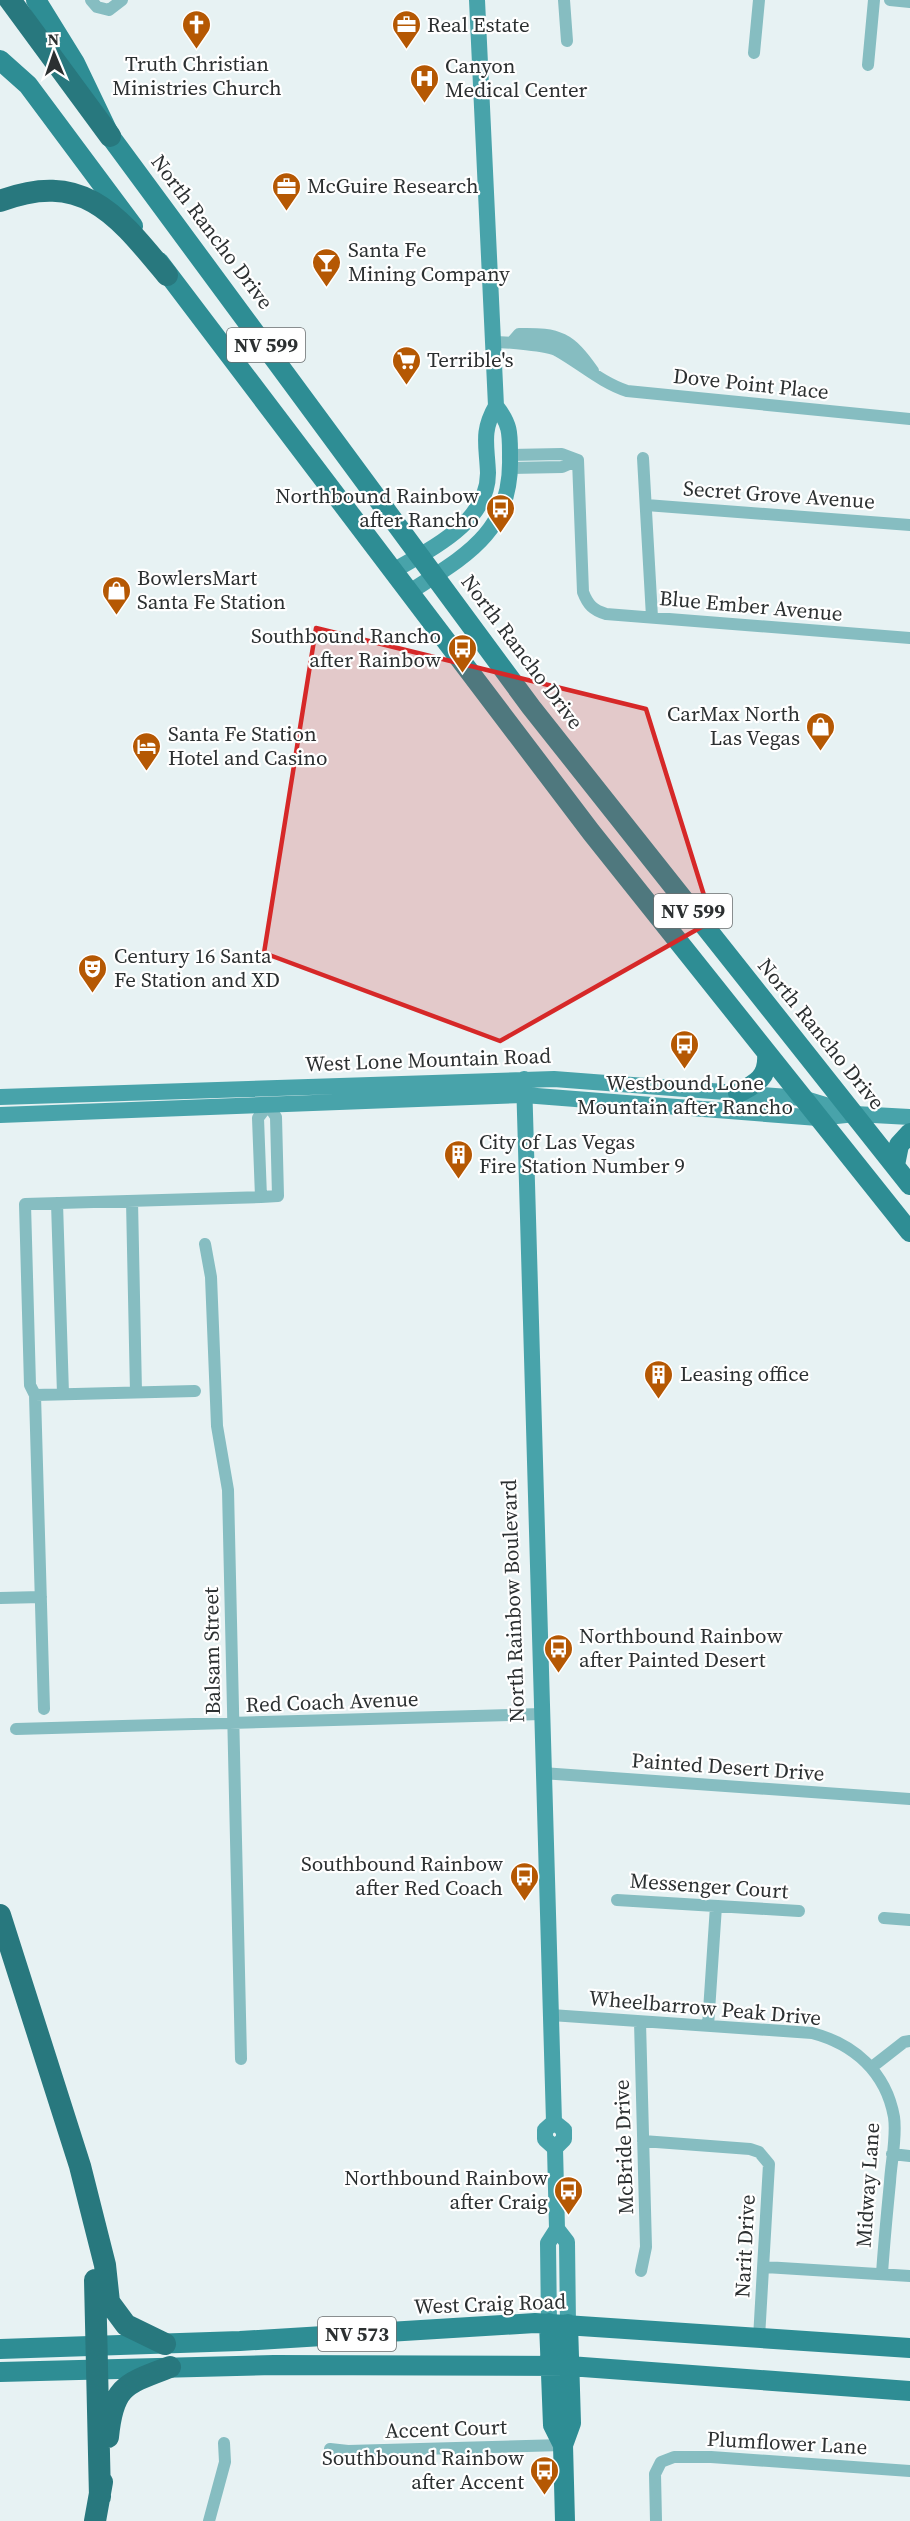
<svg xmlns="http://www.w3.org/2000/svg" width="910" height="2521" font-family="'Source Serif 4',serif">
	<style>
		.lines { fill: none; stroke-linecap: round; stroke-linejoin: round }
		.street { stroke: #86bdc1; stroke-width: 12 }
		.secondary { stroke: #48a3aa; stroke-width: 16 }
		.primary { stroke: #2e8d94; stroke-width: 20 }
		.highway { stroke: #28787e; stroke-width: 22 }
		.marked { fill: #d62828; fill-opacity: 0.2; stroke: #d62828; stroke-width: 4.5; stroke-linejoin: round }
		.labels { text-anchor: middle; stroke-width: 4.5; stroke-linejoin: round; paint-order: stroke }
		.shield { fill: #fff; stroke: #6b6e6f; stroke-width: 1.5 }
		.shield-label { font-size: 20px; font-weight: bold; fill: #2c3031 }
		.poi-label { font-size: 21px; fill: #2c3031; stroke: #fff; text-anchor: start }
		.street-label { font-size: 21px; fill: #2c3031; stroke: #fff }
	</style>
	<rect width="100%" height="100%" fill="#e7f2f3"/>
	<g class="lines">
		<path class="street" d="M91,0L97,7L109,10L122,0
			M564,0L567,41
			M890,0L910,2
			M754,53L759,0
			M868,65L874,0
			M493,342C505,342 548,345 558,351C581,364 602,383 627,391L910,419
			M512,342L519,334C559,333 570,338 593,371
			M510,455L562,454L578,460
			M643,458L652,617
			M578,460L583,592C588,605 593,610 606,614L910,638
			M511,468L562,467L578,460
			M646,505L910,525
			M132,1201L136,1392
			M57,1203L63,1394
			M205,1244L211,1277L217,1426L228,1490L241,2059
			M35,1395L195,1391
			M0,1598L41,1597
			M44,1709L35,1395L30,1385L25,1204L261,1197L278,1196L276,1117L268,1105L258,1118L261,1197
			M16,1729L541,1714
			M542,1773L910,1799
			M617,1900L799,1911
			M884,1918L910,1920
			M551,2015L812,2033C854,2044 886,2072 894,2117C897,2137 891,2162 890,2182C887,2213 884,2243 882,2274
			M640,2022L646,2247L641,2271
			M708,2026L716,1906
			M872,2067L904,2042L910,2041
			M643,2141L750,2149L759,2152L769,2164L759,2338
			M892,2154L910,2156
			M765,2267L910,2276
			M330,2449L348,2451L563,2445
			M209,2521L225,2462L224,2443
			M656,2521L655,2474L661,2462L674,2457H711L910,2471"/>
		<path class="secondary" d="M393,571C430,549 488,523 488,473C487,445 481,432 496,406L477,0
			M408,593C465,556 512,533 510,458C510,434 511,425 496,406
			M524,1079L554,2122L545,2130V2139L555,2148
			M0,1097L554,1079L802,1098L848,1112
			M0,1115L524,1095L818,1118L855,1114L910,1117
			M554,2122L564,2130V2139L555,2148L557,2229L567,2242L568,2324
			M549,2323L548,2243L557,2229"/>
		<path class="primary" d="M36,0L75,63L110,136L531,707L910,1185
			M0,60L28,85L133,226
			M159,262L591,832L910,1232
			M738,1093C756,1084 769,1077 767,1054
			M895,1165L899,1145L910,1133
			M549,2323L553,2425L563,2445
			M0,2349L240,2341L535,2323L910,2348
			M0,2372L274,2365L569,2366L910,2391
			M565,2521L563,2445L571,2423L568,2324"/>
		<path class="highway" d="M10,0L110,136
			M0,201C84,169 118,216 167,275
			M0,1915L80,2166L105,2265L109,2302L126,2325L165,2344
			M95,2280L100,2497
			M108,2437C113,2386 125,2384 170,2367
			M95,2521L102,2482"/>
	</g>
	<path class="marked" d="M316,628L646,709L712,921L500,1041L264,953Z"/>
	<defs>
		<symbol id="church-pin" viewBox="-11 -11 22 30"><path d="M0 17L-7.5 6A9.5 9.5 0 1 1 7.5 6Z" fill="#b55803" stroke="#fff"/><path d="M-1.2-6h2.4v3.5h3.3v2.4h-3.3V6h-2.4V-.1h-3.3v-2.4h3.3Z" fill="#fff"/></symbol>
		<symbol id="office-pin" viewBox="-11 -11 22 30"><path d="M0 17L-7.5 6A9.5 9.5 0 1 1 7.5 6Z" fill="#b55803" stroke="#fff"/><path d="M-6-3h4V-5.5h4V-3h4V5H-6ZM-1-4.5V-3h2v-1.5ZM-6 0V1H6V0Z" fill="#fff"/></symbol>
		<symbol id="hospital-pin" viewBox="-11 -11 22 30"><path d="M0 17L-7.5 6A9.5 9.5 0 1 1 7.5 6Z" fill="#b55803" stroke="#fff"/><path d="M-5-5h3v3.5h4V-5h3V5h-3V1.5h-4V5h-3Z" fill="#fff"/></symbol>
		<symbol id="bar-pin" viewBox="-11 -11 22 30"><path d="M0 17L-7.5 6A9.5 9.5 0 1 1 7.5 6Z" fill="#b55803" stroke="#fff"/><path d="M-6-5H6L.8 .8V4.5H3.5V6h-7V4.5H-.8V.8Z" fill="#fff"/></symbol>
		<symbol id="supermarket-pin" viewBox="-11 -11 22 30"><path d="M0 17L-7.5 6A9.5 9.5 0 1 1 7.5 6Z" fill="#b55803" stroke="#fff"/><path d="M-6-5.5h2.5l.6 2H6L4.5 2H-2.5L-4.4-4H-6ZM-1.5 3.2a1.3 1.3 0 1 0 .1 0ZM3 3.2a1.3 1.3 0 1 0 .1 0Z" fill="#fff"/></symbol>
		<symbol id="bus-pin" viewBox="-11 -11 22 30"><path d="M0 17L-7.5 6A9.5 9.5 0 1 1 7.5 6Z" fill="#b55803" stroke="#fff"/><path d="M-5-6H5V4H4V6H2V4H-2V6H-4V4H-5ZM-3.5-4V0h7V-4ZM-3.5 1.2v1.5H-2V1.2ZM2 1.2v1.5H3.5V1.2Z" fill="#fff"/></symbol>
		<symbol id="shop-pin" viewBox="-11 -11 22 30"><path d="M0 17L-7.5 6A9.5 9.5 0 1 1 7.5 6Z" fill="#b55803" stroke="#fff"/><path d="M-5-2.5h2.3a2.7 3.5 0 0 1 5.4 0H5L5.5 6h-11ZM-1.5-2.5h3a1.5 2.3 0 0 0-3 0Z" fill="#fff"/></symbol>
		<symbol id="hotel-pin" viewBox="-11 -11 22 30"><path d="M0 17L-7.5 6A9.5 9.5 0 1 1 7.5 6Z" fill="#b55803" stroke="#fff"/><path d="M-6-4.5h1.5V1H6V5H4.5V3h-9V5H-6ZM-4 0a1.8 1.8 0 1 1 3.6 0ZM.5 0V-2.5h3Q6-2.5 6 0Z" fill="#fff"/></symbol>
		<symbol id="theatre-pin" viewBox="-11 -11 22 30"><path d="M0 17L-7.5 6A9.5 9.5 0 1 1 7.5 6Z" fill="#b55803" stroke="#fff"/><path d="M-5-5.5Q0-4 5-5.5V0Q5 5 0 6Q-5 5-5 0ZM-3.3-2.5H-1v1.5H-3.3ZM1-2.5H3.3v1.5H1ZM-2.8 1Q0 5.5 2.8 1Z" fill="#fff"/></symbol>
		<symbol id="building-pin" viewBox="-11 -11 22 30"><path d="M0 17L-7.5 6A9.5 9.5 0 1 1 7.5 6Z" fill="#b55803" stroke="#fff"/><path d="M-4-6H4V6H1V3H-1V6H-4ZM-2.5-4.3h1.7v1.8h-1.7ZM.8-4.3h1.7v1.8H.8ZM-2.5-1h1.7V.8h-1.7ZM.8-1h1.7V.8H.8Z" fill="#fff"/></symbol>
	</defs>
	<g fill-rule="evenodd">
		<use href="#church-pin" x="180" y="8" width="33" height="45"/>
		<use href="#office-pin" x="390" y="8" width="33" height="45"/>
		<use href="#hospital-pin" x="408" y="62" width="33" height="45"/>
		<use href="#office-pin" x="270" y="170" width="33" height="45"/>
		<use href="#bar-pin" x="310" y="246" width="33" height="45"/>
		<use href="#supermarket-pin" x="390" y="344" width="33" height="45"/>
		<use href="#bus-pin" x="484" y="492" width="33" height="45"/>
		<use href="#shop-pin" x="100" y="574" width="33" height="45"/>
		<use href="#bus-pin" x="446" y="632" width="33" height="45"/>
		<use href="#shop-pin" x="804" y="710" width="33" height="45"/>
		<use href="#hotel-pin" x="130" y="730" width="33" height="45"/>
		<use href="#theatre-pin" x="76" y="952" width="33" height="45"/>
		<use href="#bus-pin" x="668" y="1028" width="33" height="45"/>
		<use href="#building-pin" x="442" y="1138" width="33" height="45"/>
		<use href="#building-pin" x="642" y="1358" width="33" height="45"/>
		<use href="#bus-pin" x="542" y="1632" width="33" height="45"/>
		<use href="#bus-pin" x="508" y="1860" width="33" height="45"/>
		<use href="#bus-pin" x="552" y="2174" width="33" height="45"/>
		<use href="#bus-pin" x="528" y="2454" width="33" height="45"/>
	</g>
	<g class="labels">
		<g class="shield">
			<rect x="227" y="328" width="78" height="34" rx="4.5"/>
			<rect x="654" y="894" width="78" height="34" rx="4.5"/>
			<rect x="318" y="2317" width="78" height="34" rx="4.5"/>
		</g>
		<g class="shield-label">
			<text x="266" y="352">NV 599</text>
			<text x="693" y="918">NV 599</text>
			<text x="357" y="2341">NV 573</text>
		</g>
		<g class="poi-label">
			<text x="427" y="32">Real Estate</text>
			<text x="197" y="71" text-anchor="middle">Truth Christian<tspan x="197" dy="24">Ministries Church</tspan></text>
			<text x="445" y="73">Canyon<tspan x="445" dy="24">Medical Center</tspan></text>
			<text x="307" y="193">McGuire Research</text>
			<text x="348" y="257">Santa Fe<tspan x="348" dy="24">Mining Company</tspan></text>
			<text x="427" y="367">Terrible's</text>
			<text x="479" y="503" text-anchor="end">Northbound Rainbow<tspan x="479" dy="24">after Rancho</tspan></text>
			<text x="137" y="585">BowlersMart<tspan x="137" dy="24">Santa Fe Station</tspan></text>
			<text x="441" y="643" text-anchor="end">Southbound Rancho<tspan x="441" dy="24">after Rainbow</tspan></text>
			<text x="800" y="721" text-anchor="end">CarMax North<tspan x="800" dy="24">Las Vegas</tspan></text>
			<text x="168" y="741">Santa Fe Station<tspan x="168" dy="24">Hotel and Casino</tspan></text>
			<text x="114" y="963">Century 16 Santa<tspan x="114" dy="24">Fe Station and XD</tspan></text>
			<text x="685" y="1090" text-anchor="middle">Westbound Lone<tspan x="685" dy="24">Mountain after Rancho</tspan></text>
			<text x="479" y="1149">City of Las Vegas<tspan x="479" dy="24">Fire Station Number 9</tspan></text>
			<text x="680" y="1381">Leasing office</text>
			<text x="579" y="1643">Northbound Rainbow<tspan x="579" dy="24">after Painted Desert</tspan></text>
			<text x="503" y="1871" text-anchor="end">Southbound Rainbow<tspan x="503" dy="24">after Red Coach</tspan></text>
			<text x="548" y="2185" text-anchor="end">Northbound Rainbow<tspan x="548" dy="24">after Craig</tspan></text>
			<text x="524" y="2465" text-anchor="end">Southbound Rainbow<tspan x="524" dy="24">after Accent</tspan></text>
		</g>
		<g class="street-label">
			<text transform="translate(212 232) rotate(53)" y="7">North Rancho Drive</text>
			<text transform="translate(751 384) rotate(6)" y="7">Dove Point Place</text>
			<text transform="translate(779 495) rotate(4)" y="7">Secret Grove Avenue</text>
			<text transform="translate(751 606) rotate(5)" y="7">Blue Ember Avenue</text>
			<text transform="translate(522 652) rotate(53)" y="7">North Rancho Drive</text>
			<text transform="translate(821 1034) rotate(51)" y="7">North Rancho Drive</text>
			<text transform="translate(428 1060) rotate(-2)" y="7">West Lone Mountain Road</text>
			<text transform="translate(513 1601) rotate(-92)" y="7">North Rainbow Boulevard</text>
			<text transform="translate(212 1651) rotate(-91)" y="7">Balsam Street</text>
			<text transform="translate(332 1702) rotate(-2)" y="7">Red Coach Avenue</text>
			<text transform="translate(728 1767) rotate(4)" y="7">Painted Desert Drive</text>
			<text transform="translate(709 1886) rotate(4)" y="7">Messenger Court</text>
			<text transform="translate(705 2008) rotate(5)" y="7">Wheelbarrow Peak Drive</text>
			<text transform="translate(624 2147) rotate(-92)" y="7">McBride Drive</text>
			<text transform="translate(868 2185) rotate(-86)" y="7">Midway Lane</text>
			<text transform="translate(745 2246) rotate(-87)" y="7">Narit Drive</text>
			<text transform="translate(490 2304) rotate(-2)" y="7">West Craig Road</text>
			<text transform="translate(446 2429) rotate(-2)" y="7">Accent Court</text>
			<text transform="translate(787 2443) rotate(3)" y="7">Plumflower Lane</text>
		</g>
	</g>
	<g transform="translate(54 54) rotate(358)" stroke="#ffffff" stroke-width="4.5" paint-order="stroke">
	<path d="M0-4.5L10 22L0 15L-10 22Z" fill="#2c3031"/>
	<text y="-9" font-size="16" font-weight="bold" text-anchor="middle" fill="#2c3031">N</text>
	</g>
</svg>
